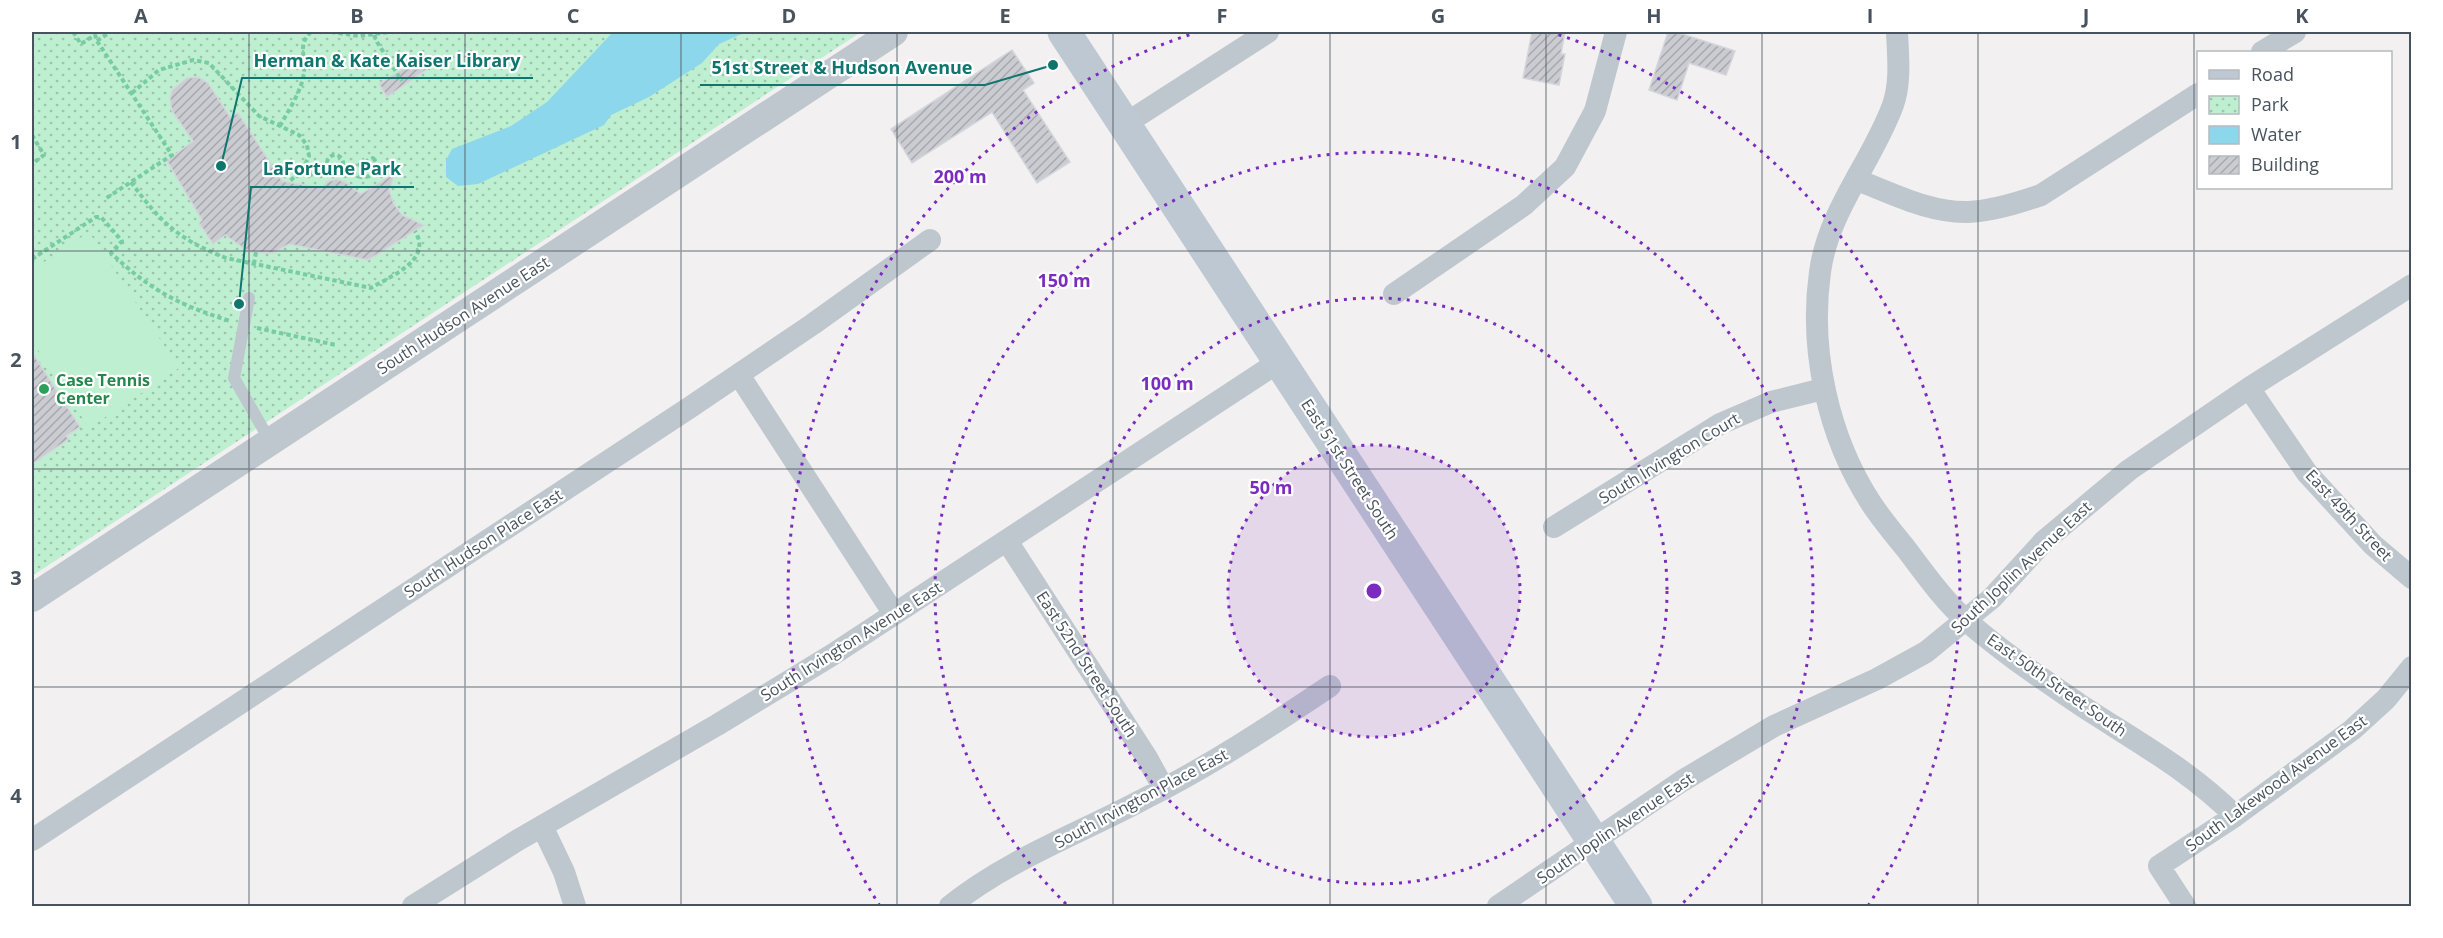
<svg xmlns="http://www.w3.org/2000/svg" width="2443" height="938" font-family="'Open Sans',sans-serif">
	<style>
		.park { fill: url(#park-dots) }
		.pitch { fill: #bfefd1 }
		.water { fill: #8cd7eb }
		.building { fill: url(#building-hatch); stroke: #d4d6db; stroke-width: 1.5 }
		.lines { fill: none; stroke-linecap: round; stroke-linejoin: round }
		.path { stroke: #77cda3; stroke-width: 4; stroke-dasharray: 4.5 3; stroke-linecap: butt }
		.service { stroke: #bec7ce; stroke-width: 12 }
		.minor { stroke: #bec7ce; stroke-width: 22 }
		.tertiary { stroke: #bec7ce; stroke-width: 28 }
		.secondary { stroke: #bdc8d3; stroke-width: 33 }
		.grid { fill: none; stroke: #48535d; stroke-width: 1.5; stroke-opacity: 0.55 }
		.ring { fill: none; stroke: #7b2cbf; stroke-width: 3; stroke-dasharray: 3 6 }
		.leisure-dot { fill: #2e9e5b; stroke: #fff; stroke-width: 2 }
		.labels { text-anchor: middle; stroke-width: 4.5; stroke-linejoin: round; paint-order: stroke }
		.street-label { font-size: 16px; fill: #48535d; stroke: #fff }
		.leisure-label { font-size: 16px; font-weight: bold; fill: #27864d; stroke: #fff; text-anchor: start }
		.centre { fill: #7b2cbf; stroke: #fff; stroke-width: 3 }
		.ring-label { font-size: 18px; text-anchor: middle; font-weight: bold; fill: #7b2cbf; stroke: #fff; stroke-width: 4.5; stroke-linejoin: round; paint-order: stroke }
		.leader { fill: none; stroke: #0f766e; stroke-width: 2 }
		.callout-dot { fill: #0f766e; stroke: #fff; stroke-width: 2 }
		.callout-label { font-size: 18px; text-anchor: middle; font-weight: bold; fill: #0f766e; stroke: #fff; stroke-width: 4.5; stroke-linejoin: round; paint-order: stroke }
		.neatline { fill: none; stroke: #48535d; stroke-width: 2 }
		.grid-label { font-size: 20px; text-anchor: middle; font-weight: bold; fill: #48535d }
	</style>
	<defs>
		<pattern id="park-dots" width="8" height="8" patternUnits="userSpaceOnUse" patternTransform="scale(1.5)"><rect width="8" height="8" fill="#bfefd1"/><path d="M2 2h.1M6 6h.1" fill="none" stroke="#9dc4ad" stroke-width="1.8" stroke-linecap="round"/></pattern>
		<pattern id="building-hatch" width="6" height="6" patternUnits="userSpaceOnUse" patternTransform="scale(1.5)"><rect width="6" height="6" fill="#caccd2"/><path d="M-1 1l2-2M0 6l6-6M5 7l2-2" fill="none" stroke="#a6a8ae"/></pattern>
	</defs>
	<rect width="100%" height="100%" fill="#f2f0f0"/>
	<path class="park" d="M32,32H861L32,576Z"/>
	<path class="pitch" d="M89,232L179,368L89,428L32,341V270Z"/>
	<path class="water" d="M613,32H746L719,44L702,63L649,97L611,115L604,125L478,184L458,186L446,177V160L452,149L511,126L547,102Z"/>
	<path class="building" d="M1532,32H1565L1561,54H1565L1559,85L1523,78Z
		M1668,32H1676L1735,51L1726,75L1689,63L1677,100L1649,90Z
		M1012,50L1034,83L1023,90L1070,162L1037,183L992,112L912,163L891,129Z
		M426,54L433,65L387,97L379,84Z
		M198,77L208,83L230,117L238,113L282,181L322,188L327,182L336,179L345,182L361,194L395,173L389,190L394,204L402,215L424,225L368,260L289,244L273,253L249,252L225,235L213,244L199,223L202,220L167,161L193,141L172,111L170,99L172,90L187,78Z
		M32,352L80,427L66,436L69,439L32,464Z"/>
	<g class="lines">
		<path class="path" d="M73,32L81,44L95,35L97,41L172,155L105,199
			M331,32L359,36L389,32
			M374,35L377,42L402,81
			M97,41L110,32
			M132,93L159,70L193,60L209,63L259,116L299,135L307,145L309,156L303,169L290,181
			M280,126C289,109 302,91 304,72C306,56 297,45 311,32
			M32,135L44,155L32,164
			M327 163a8 8 0 1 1 16 0a8 8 0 1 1-16 0Z
			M373,158L376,162V172C367,179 356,180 351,169Z
			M302,170L310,175L320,172L329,166
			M131,182C161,223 178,239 226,258L371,288C391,276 433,260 415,231
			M32,259L96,217H101L122,241L111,253C150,290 179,305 230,321
			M254,264L256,252
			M257,328L336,345"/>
		<path class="service" d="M249,298L234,378L270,441"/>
		<path class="minor" d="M1897,32C1898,56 1901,82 1893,105C1872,162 1828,211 1820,272C1809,350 1828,437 1871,503C1882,520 1895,535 1907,550C1925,574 1945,602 1968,622C2002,652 2041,678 2079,704C2132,739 2190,770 2235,816
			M2262,52L2295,32
			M1125,124L1268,32
			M1857,180C1892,193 1929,213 1968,212C1992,211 2018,203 2041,195L2198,94
			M1394,294L1524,205L1565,167L1595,111L1616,32
			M739,375L894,614
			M2249,388L2307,473L2373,545L2412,578
			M1554,527L1720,424L1771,402L1823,389
			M1007,541L1147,758L1164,789
			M542,826L564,872L575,906
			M32,840L689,408L813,324L930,240
			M413,906L518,840L717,725L832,655L1280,361
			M950,906C1007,860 1078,834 1142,800C1208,767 1269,727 1330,686
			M1498,906L1682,781L1774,726L1877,679L1926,652L1992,598L2044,541L2129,470L2249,388L2412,285
			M2185,906L2159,866L2235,816L2352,730L2386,699L2412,667"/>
		<path class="tertiary" d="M32,598L894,32"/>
		<path class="secondary" d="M1064,32L1636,906"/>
	</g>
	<path class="grid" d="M249,32V906M465,32V906M681,32V906M897,32V906M1113,32V906M1330,32V906M1546,32V906M1762,32V906M1978,32V906M2194,32V906M32,251H2412M32,469H2412M32,687H2412"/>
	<circle cx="1374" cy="591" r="146" fill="#7b2cbf" fill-opacity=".12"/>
	<g class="ring">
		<circle cx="1374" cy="591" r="146"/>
		<circle cx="1374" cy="591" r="293"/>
		<path d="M1066 904A439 439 0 1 1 1682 904"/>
		<path d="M880 906A586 586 0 0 1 1198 32M1550 32A586 586 0 0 1 1868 906"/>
	</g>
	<circle class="leisure-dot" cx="44" cy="389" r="6"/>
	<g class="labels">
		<g class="street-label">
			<text transform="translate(463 315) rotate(-33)" y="6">South Hudson Avenue East</text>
			<text transform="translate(1669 458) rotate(-31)" y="6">South Irvington Court</text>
			<text transform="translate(1350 469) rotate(57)" y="6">East 51st Street South</text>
			<text transform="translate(2349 515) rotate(47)" y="6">East 49th Street</text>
			<text transform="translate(483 543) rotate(-33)" y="6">South Hudson Place East</text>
			<text transform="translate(2021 567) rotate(-43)" y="6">South Joplin Avenue East</text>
			<text transform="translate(851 641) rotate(-32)" y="6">South Irvington Avenue East</text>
			<text transform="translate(1087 664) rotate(57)" y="6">East 52nd Street South</text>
			<text transform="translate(2057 685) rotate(35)" y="6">East 50th Street South</text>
			<text transform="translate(2276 783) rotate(-36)" y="6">South Lakewood Avenue East</text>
			<text transform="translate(1141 798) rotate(-28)" y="6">South Irvington Place East</text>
			<text transform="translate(1615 828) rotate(-34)" y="6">South Joplin Avenue East</text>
		</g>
		<g class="leisure-label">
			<text x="56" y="386">Case Tennis<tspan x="56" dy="18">Center</tspan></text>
		</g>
	</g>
	<circle cx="1374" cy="591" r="9" class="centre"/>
	<g class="ring-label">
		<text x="960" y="183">200 m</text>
		<text x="1064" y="287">150 m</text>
		<text x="1167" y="390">100 m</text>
		<text x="1271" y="494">50 m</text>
	</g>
	<path class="leader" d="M221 166L242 78H533M1053 65L985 85H700M239 304L251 187H414"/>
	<g class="callout-dot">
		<circle cx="221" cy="166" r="6"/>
		<circle cx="1053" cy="65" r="6"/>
		<circle cx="239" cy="304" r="6"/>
	</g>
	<g class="callout-label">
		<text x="387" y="67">Herman &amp; Kate Kaiser Library</text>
		<text x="842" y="74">51st Street &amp; Hudson Avenue</text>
		<text x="332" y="175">LaFortune Park</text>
	</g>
	<rect width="2443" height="938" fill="none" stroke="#ffffff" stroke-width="66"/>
	<rect x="2197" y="51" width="195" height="138" fill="#ffffff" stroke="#b6babe" stroke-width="1.5"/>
	<rect x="2209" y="70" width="30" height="9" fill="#bdc8d3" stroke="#b6babe" stroke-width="1.5"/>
	<text x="2251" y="81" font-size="18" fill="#48535d">Road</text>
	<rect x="2209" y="96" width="30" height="18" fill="url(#park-dots)" stroke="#b6babe" stroke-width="1.5"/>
	<text x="2251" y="111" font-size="18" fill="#48535d">Park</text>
	<rect x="2209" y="126" width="30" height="18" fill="#8cd7eb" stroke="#b6babe" stroke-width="1.5"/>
	<text x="2251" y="141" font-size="18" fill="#48535d">Water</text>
	<rect x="2209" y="156" width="30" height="18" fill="url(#building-hatch)" stroke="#b6babe" stroke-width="1.5"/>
	<text x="2251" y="171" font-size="18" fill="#48535d">Building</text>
	<rect x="33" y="33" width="2377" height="872" class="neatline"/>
	<g class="grid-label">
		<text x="141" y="23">A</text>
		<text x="357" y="23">B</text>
		<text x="573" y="23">C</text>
		<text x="789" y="23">D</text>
		<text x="1005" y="23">E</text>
		<text x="1222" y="23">F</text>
		<text x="1438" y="23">G</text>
		<text x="1654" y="23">H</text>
		<text x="1870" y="23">I</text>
		<text x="2086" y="23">J</text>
		<text x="2302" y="23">K</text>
		<text x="16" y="149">1</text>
		<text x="16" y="367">2</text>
		<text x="16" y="585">3</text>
		<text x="16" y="803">4</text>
	</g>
</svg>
